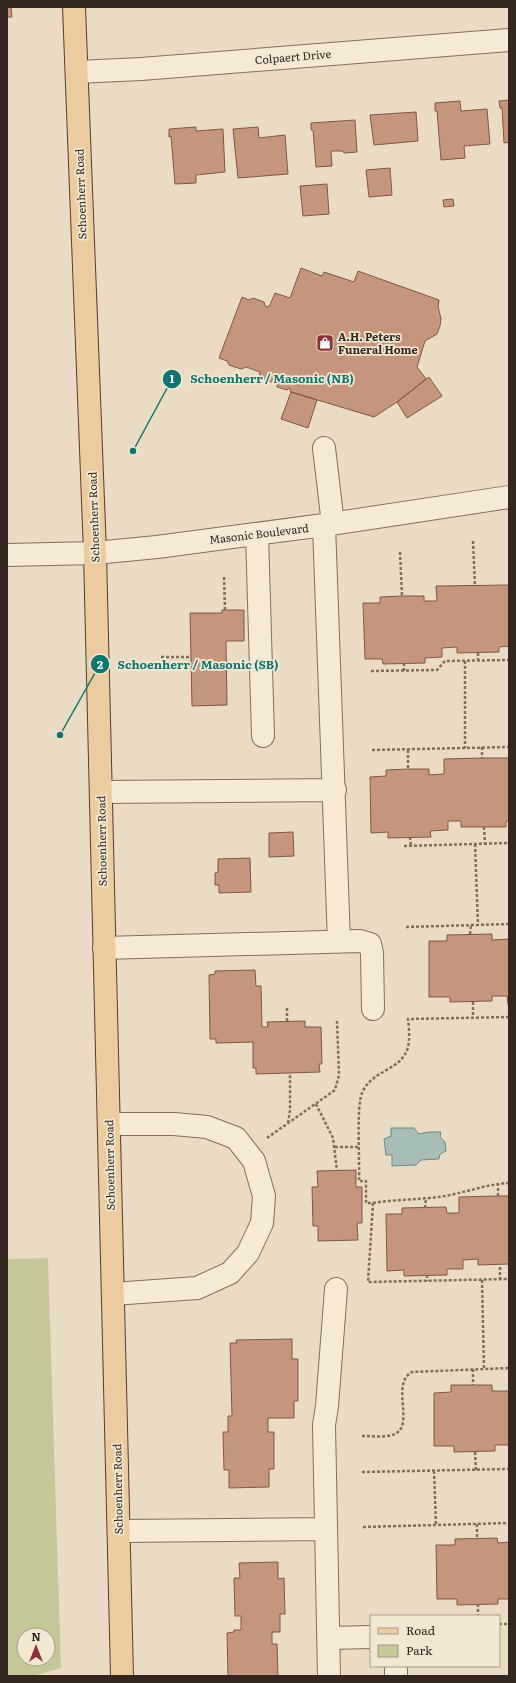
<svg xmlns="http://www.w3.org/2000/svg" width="516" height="1683" font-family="Literata,serif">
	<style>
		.green { fill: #c6c799; fill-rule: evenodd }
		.water { fill: #a6beb5; stroke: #6d8b81 }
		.building { fill: #c5957d; stroke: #805744 }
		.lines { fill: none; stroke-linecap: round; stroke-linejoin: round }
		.minor-casing { stroke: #836e5c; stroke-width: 24 }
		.major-casing { stroke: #513d30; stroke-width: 24 }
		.path { stroke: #836e5c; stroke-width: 2.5; stroke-dasharray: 3 2; stroke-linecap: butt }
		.minor { stroke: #f6ead7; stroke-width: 22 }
		.major { stroke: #ebcc9f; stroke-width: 22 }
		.labels { text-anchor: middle; stroke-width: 3.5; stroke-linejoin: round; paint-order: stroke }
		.street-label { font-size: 11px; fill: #35271f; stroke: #f2e7d3 }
		.poi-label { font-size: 11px; font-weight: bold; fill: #35271f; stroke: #f2e7d3; text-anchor: start }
		.leader { fill: none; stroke: #0f766e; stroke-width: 1.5 }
		.callout-dot { fill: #0f766e; stroke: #f2e7d3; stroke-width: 1.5 }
		.mark-label { font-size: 12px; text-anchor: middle; font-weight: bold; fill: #fff }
		.callout-label { font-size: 12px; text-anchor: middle; font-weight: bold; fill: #0f766e; stroke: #f2e7d3; stroke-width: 3.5; stroke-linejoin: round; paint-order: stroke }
	</style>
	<rect width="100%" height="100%" fill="#eadcc4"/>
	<path class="green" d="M48,1258L61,1668L33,1676H7V1259ZM24,1635H48V1659H24Z"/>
	<path class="water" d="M391,1128H414L419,1134L429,1132H441L440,1137L445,1142L446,1151L440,1154L439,1159L421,1160L416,1165L392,1166V1155H386L384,1139L391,1136Z"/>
	<path class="building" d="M7,7H11L12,17H7Z
		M509,100V142L504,143L502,108H500L499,101Z
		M460,101L461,111L487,109L490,144L464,146L465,158L441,160L437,111H435V103Z
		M416,112L418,141L374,145L370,115Z
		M355,120L357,152L344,153L343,151H331L332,166L316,167L313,130H311V123Z
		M196,127V131L223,129L225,172L196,175V183L175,184L171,136L169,137V129Z
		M258,127L259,138L285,135L288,174L238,178L233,129Z
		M390,168L392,195L369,197L366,170Z
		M327,184L329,214L303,216L300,186Z
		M453,199L454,206L444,207L443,200Z
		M301,268L322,276L324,272L354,282L358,271L439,300L438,306L441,319L440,326L437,334L425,341L417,367L426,379L397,402L374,417L291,392L289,388L287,390L277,387V384L259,377L260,372L246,367L241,369L229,365L227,361L219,358L242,297L249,300L253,298L264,302L265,306L269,307L275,293L290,298Z
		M429,377L442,396L407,418L397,402Z
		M291,392L317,400L308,428L281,419Z
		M509,585V646L499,647V652L457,653V647L442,648V657L425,658V663L383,664L382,659H365L363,603H380V597L402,596H424V601H437L436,586Z
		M222,610H244V641H226L227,705L192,706L190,613H222Z
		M482,758H509V821H506V827H461V821H448V830L430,831L431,837L388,838V832L371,833L370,777L386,776V770L408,769H429V775L444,774V759Z
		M293,832L294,856L269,857V833Z
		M250,858L251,892L219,893V885H215V873L218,872V859Z
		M492,934V940L509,939V1011L507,996H492V1001L450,1002V997H429V941H447V935Z
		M255,970L256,986H261L262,1027H268L267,1022L305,1021V1027H321L322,1064H319L320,1072L256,1074V1068H253V1042L216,1043V1039H210L209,975L215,974V971Z
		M356,1170V1187H362V1223H357L358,1240L318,1241V1226H313L312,1187H318L317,1171Z
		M498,1196H509V1264L478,1265V1259L463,1260V1269H447V1275L404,1276V1270L387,1271L386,1214H402V1208L446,1207L447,1213H459V1197Z
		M292,1339V1359H298V1401H294V1418H268V1432H274V1469H269V1487L229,1488V1470H224L223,1432H228V1416H232L230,1343H237L236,1340Z
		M451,1385H492V1391H509V1445H495V1451L454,1452V1446H434V1393L451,1392Z
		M497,1538L498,1543L509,1542V1599H498V1604L457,1605V1599H437L436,1545H455V1539Z
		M278,1562V1579L284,1578L285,1614H280V1632H272V1644H277L278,1676H228L227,1633L234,1632V1630H241V1616H235L234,1578H240L239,1563Z"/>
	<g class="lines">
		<defs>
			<path id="minor" d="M77,72L141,69L509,40
				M324,448L333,524
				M324,525L339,942
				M257,534L263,736
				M7,555L95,553L157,547L324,525L509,497
				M101,792L335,790
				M104,948L360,941L370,944L372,953L373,1009
				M109,1124H174L207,1127L236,1138L254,1161L264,1196L262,1223L248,1253L230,1273L197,1288L113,1294
				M119,1531L326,1529
				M328,1638L371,1637
				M396,1666V1676
				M329,1676L324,1425L327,1406L336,1289"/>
			<path id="major" d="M74,7L95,553L122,1676"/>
		</defs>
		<use href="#minor" class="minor-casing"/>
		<use href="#major" class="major-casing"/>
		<path class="path" d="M473,541L475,586
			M400,552L402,596
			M224,577L225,610
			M161,657H191
			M465,661V748
			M478,661V653
			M371,671L437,670L445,661L509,660
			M404,671V663
			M482,747V758
			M372,750L509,747
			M408,750V769
			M484,827L485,844
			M410,837L411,846
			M475,844L478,925
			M404,846L509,843
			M406,927L509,924
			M470,934L471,925
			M473,1002V1017
			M287,1008V1021
			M509,1017L408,1019C409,1028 410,1038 408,1047C402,1071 372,1069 362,1093C356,1108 360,1162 359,1181H366V1203H373L368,1282L509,1279
			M316,1104L333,1138L337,1171
			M288,1123L290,1110V1073
			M267,1138L335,1090L339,1075L337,1021
			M335,1147H360
			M498,1196V1183
			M373,1203C397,1199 421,1200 445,1196C467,1192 487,1184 509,1183
			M425,1208L426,1198
			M427,1275V1281
			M482,1280L484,1369
			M500,1280V1264
			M473,1369V1385
			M362,1436C372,1436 386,1438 395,1434C415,1424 390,1384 412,1372L509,1368
			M475,1452L476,1470
			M434,1471L436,1525
			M362,1472L509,1469
			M477,1524V1538
			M363,1527L509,1523
			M478,1604V1616
			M499,1624H509"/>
		<use href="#minor" class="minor"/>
		<use href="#major" class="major"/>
	</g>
	<defs>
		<symbol id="shop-square" viewBox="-11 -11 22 22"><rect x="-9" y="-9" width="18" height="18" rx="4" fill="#8d3139" stroke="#f2e7d3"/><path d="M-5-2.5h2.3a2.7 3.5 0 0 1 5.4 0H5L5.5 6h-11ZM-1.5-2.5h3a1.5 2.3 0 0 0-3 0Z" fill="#fff"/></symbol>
	</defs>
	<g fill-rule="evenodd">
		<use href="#shop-square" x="315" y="333" width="20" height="20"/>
	</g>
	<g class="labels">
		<g class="street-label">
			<text transform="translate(293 57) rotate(-5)" y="4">Colpaert Drive</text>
			<text transform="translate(81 194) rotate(-92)" y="4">Schoenherr Road</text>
			<text transform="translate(94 517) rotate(-92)" y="4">Schoenherr Road</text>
			<text transform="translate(259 534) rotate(-7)" y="4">Masonic Boulevard</text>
			<text transform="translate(102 841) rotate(-91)" y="4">Schoenherr Road</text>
			<text transform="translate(110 1165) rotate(-91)" y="4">Schoenherr Road</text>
			<text transform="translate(118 1489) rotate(-91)" y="4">Schoenherr Road</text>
		</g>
		<g class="poi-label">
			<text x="338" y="341">A.H. Peters<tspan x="338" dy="13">Funeral Home</tspan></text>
		</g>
	</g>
	<path class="leader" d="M133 451L172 379M60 735L100 664"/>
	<g class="callout-dot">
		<circle cx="133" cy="451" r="4"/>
		<circle cx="60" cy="735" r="4"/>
		<circle cx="172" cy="379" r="10"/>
		<circle cx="100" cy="664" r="10"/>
	</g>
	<g class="mark-label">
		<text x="172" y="383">1</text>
		<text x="100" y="669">2</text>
	</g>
	<g class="callout-label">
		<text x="272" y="383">Schoenherr / Masonic (NB)</text>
		<text x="198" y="669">Schoenherr / Masonic (SB)</text>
	</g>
	<rect width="516" height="1683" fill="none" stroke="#35271f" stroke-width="16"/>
	<rect x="370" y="1615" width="130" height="52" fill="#f2e7d3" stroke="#a69a8b"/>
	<rect x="378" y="1628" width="20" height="6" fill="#ebcc9f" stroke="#a69a8b"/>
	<text x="406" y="1635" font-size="12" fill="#35271f">Road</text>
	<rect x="378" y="1645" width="20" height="12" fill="#c6c799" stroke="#a69a8b"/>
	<text x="406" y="1655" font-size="12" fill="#35271f">Park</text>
	<g transform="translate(36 1647)"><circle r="19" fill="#f2e7d3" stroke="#a69a8b"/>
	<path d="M0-3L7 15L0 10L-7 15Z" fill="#8d3139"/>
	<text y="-6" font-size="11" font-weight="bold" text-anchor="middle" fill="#35271f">N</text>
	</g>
</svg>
